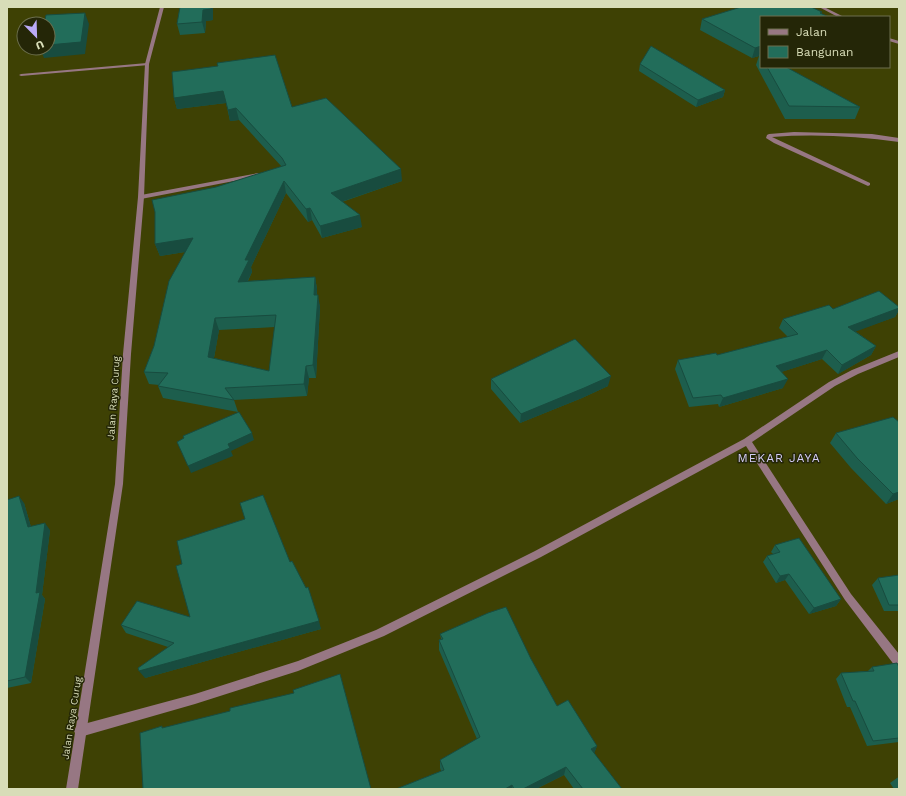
<svg xmlns="http://www.w3.org/2000/svg" width="906" height="796" font-family="'Work Sans',sans-serif">
	<style>
		.lines { fill: none; stroke-linecap: round; stroke-linejoin: round }
		.service { fill: #977783; fill-rule: evenodd }
		.minor { fill: #977783; fill-rule: evenodd }
		.tertiary { fill: #977783; fill-rule: evenodd }
		.wall { fill: #1d5e4d; fill-rule: evenodd }
		.shaded-wall { fill: #184c3f }
		.building { fill: #226d5a; stroke: #184c3f; fill-rule: evenodd }
		.labels { text-anchor: middle; stroke-width: 3; stroke-linejoin: round; paint-order: stroke }
		.street-label { font-size: 10px; fill: #d8ddb8; stroke: #242607 }
		.quarter-label { font-size: 12px; letter-spacing: 1px; fill: #d4cdf8; stroke: #242607 }
	</style>
	<rect width="100%" height="100%" fill="#3e4104"/>
	<g class="lines">
		<path class="service" d="M147,63L149,64V65L21,76L19,75L21,74Z"/>
		<path class="minor" d="M819,7H824L844,17H838Z
			M889,38L899,41V44L889,41Z
			M794,132L872,134L899,138V142C857,136 814,134 772,137L870,183V185L868,186L774,143L766,138L767,135L769,134Z
			M258,173L260,174V176L141,199L138,197L141,195Z
			M899,351V357L858,374L835,386L752,442L851,594L899,654V667L895,666L845,600L746,446L541,557L384,636L298,671L195,704L80,737L76,735L74,731L76,727L80,725L195,694L298,661L376,630L535,551L744,439L829,382L852,370Z"/>
		<path class="tertiary" d="M160,7H164L149,64L144,197L131,354L123,484L78,789H66L115,484L123,354L138,197L145,64Z"/>
	</g>
	<path class="wall" d="M180,7H213V20L206,21L205,33L180,35L177,24Z
		M761,17V67H786L860,107L855,119H785L756,65L759,56L752,58L700,30L702,19Z
		M640,64L725,90L723,97L696,107L639,71Z
		M174,98L292,107L402,181L342,202L362,227L322,238L312,220L308,222L286,193L251,267L252,272L248,281L315,277L317,289V295L320,307L316,378H309L307,396L234,400L238,412L163,398L158,386L159,385L149,384L144,372L154,346L185,252L160,256L155,244L216,187L282,167L239,120L230,121L226,103L177,109ZM275,327L269,371L214,358L219,330Z
		M899,307V310L895,317L855,331L876,346L871,355L838,374L822,359L781,372L783,388L719,407L718,404L689,407L675,369L678,360L717,355L788,337L779,328L783,319L833,309Z
		M491,379L608,386L582,398L520,423L491,389Z
		M899,422V499L886,504L851,468L830,443L836,433Z
		M7,500L24,503L31,527L50,530L42,595L45,599L31,683L7,688Z
		M775,545L841,599L836,606L809,614L785,580L776,583L763,562L767,556L773,554L771,552Z
		M290,562L321,629L145,678L168,647L126,633L121,625L190,617Z
		M899,575V611H884L872,585L878,578Z
		M440,634L531,659L557,706L597,746L594,753L622,789H574L564,775L536,789H396L441,771L440,768V760L477,739L439,650V640L441,639Z
		M872,667H899V742L867,746L850,707H847L836,679L841,673L868,671Z
		M899,777V789H894L890,783L897,778Z"/>
	<path class="shaded-wall" d="M211,7H213V20L206,21L205,33L202,22L203,10Z
		M85,13L89,24L85,54L44,58L40,48H48V45Z
		M761,46V55L760,53L759,56L752,58L755,48Z
		M725,90L723,97L696,107L698,100Z
		M223,91L226,103L177,109L174,98Z
		M236,108L239,120L230,121L228,110Z
		M401,169L402,181L332,205L331,193Z
		M284,181L286,193L251,267L252,272L241,294L238,282L245,260Z
		M310,208L312,220L308,222L306,209Z
		M360,215L362,227L322,238L320,226Z
		M193,238L197,250L160,256L155,244Z
		M315,277L317,289L316,307L314,295Z
		M318,295L320,307L316,378L313,365Z
		M899,308V310L895,317L844,336L848,327Z
		M215,318L219,330L212,369L208,357Z
		M876,346L871,355L838,374L842,365Z
		M827,350L822,359L772,375L776,366Z
		M306,366L309,378L307,396L304,384Z
		M611,376L608,386L582,398L520,423L521,414Z
		M788,379L783,388L719,407L723,398Z
		M252,433L254,440L231,451L233,456L191,473L188,466L228,444Z
		M899,492V499L886,504L893,494Z
		M19,496L24,503L33,534L28,527Z
		M45,523L50,530L42,595L45,599L31,683L25,677Z
		M789,574L785,580L776,583L780,576Z
		M841,599L836,606L809,614L814,608Z
		M319,621L321,629L145,678L139,671Z
		M597,746L594,754L591,749Z
		M566,767L564,775L536,789H523Z
		M512,785V789H505Z"/>
	<path class="building" d="M180,7H211V9L203,10L202,22L177,24Z
		M741,7H811L822,12L820,13L829,17H761V46L755,48L702,19Z
		M85,13L81,42L48,45V24H44L46,15Z
		M651,46L725,90L698,100L640,64Z
		M275,55L292,107L326,98L401,169L331,193L360,215L320,226L310,208L306,209L284,181L245,260H249L238,282L315,277L314,295H318L313,365L306,366L304,384L225,388L234,400L158,386L168,373L144,372L154,346L169,281L193,238L155,244V212L152,200L216,187L286,165L282,158L236,108L228,110L223,91L174,98L172,72L218,66L217,63ZM276,315L269,371L208,357L215,318Z
		M767,67H786L860,107L789,106Z
		M879,291L899,307V308L848,327L876,346L842,365L827,350L776,366L788,379L723,398L721,395L693,398L678,360L716,353L717,355L798,334L783,319L829,305L833,309Z
		M575,339L611,376L584,388L521,414L491,379Z
		M239,412L252,433L228,444L230,448L188,466L177,442L184,438L183,436Z
		M893,417L899,422V492L893,494L857,458L836,433Z
		M263,495L290,562L292,561L306,588L308,587L319,621L139,671L138,668L174,643L121,625L137,601L190,617L176,566L182,564L177,541L245,519L240,503Z
		M19,496L28,527L45,523L36,593L40,592L25,677L7,681V500Z
		M799,538L841,599L814,608L789,574L780,576L767,556L780,552L775,545Z
		M899,575V605H889L878,578Z
		M506,607L531,659L557,706L568,700L597,746L591,749L622,789H583L566,767L523,789H514L512,785L505,789H396L444,770L440,760L480,737L439,640L443,639L440,634L488,613Z
		M897,663L899,667V738L873,741L855,701H853L841,673L874,671L872,667Z
		M340,674L371,789H143L140,733L162,726V728L230,711V708L294,693L293,690Z"/>
	<g class="labels">
		<g class="street-label">
			<text transform="translate(113 398) rotate(-86)" y="4">Jalan Raya Curug</text>
			<text transform="translate(71 718) rotate(-81)" y="4">Jalan Raya Curug</text>
		</g>
		<g class="quarter-label">
			<text x="779" y="462">MEKAR JAYA</text>
		</g>
	</g>
	<rect width="906" height="796" fill="none" stroke="#d8ddb8" stroke-width="16"/>
	<rect x="760" y="16" width="130" height="52" fill="#242607" stroke="#6c6f4e"/>
	<rect x="768" y="29" width="20" height="6" fill="#977783" stroke="#6c6f4e"/>
	<text x="796" y="36" font-size="12" fill="#d8ddb8">Jalan</text>
	<rect x="768" y="46" width="20" height="12" fill="#226d5a" stroke="#6c6f4e"/>
	<text x="796" y="56" font-size="12" fill="#d8ddb8">Bangunan</text>
	<g transform="translate(36 36) rotate(157)"><circle r="19" fill="#242607" stroke="#6c6f4e"/>
	<path d="M0-3L7 15L0 10L-7 15Z" fill="#baaaf7"/>
	<text y="-6" font-size="11" font-weight="bold" text-anchor="middle" fill="#d8ddb8">U</text>
	</g>
</svg>
